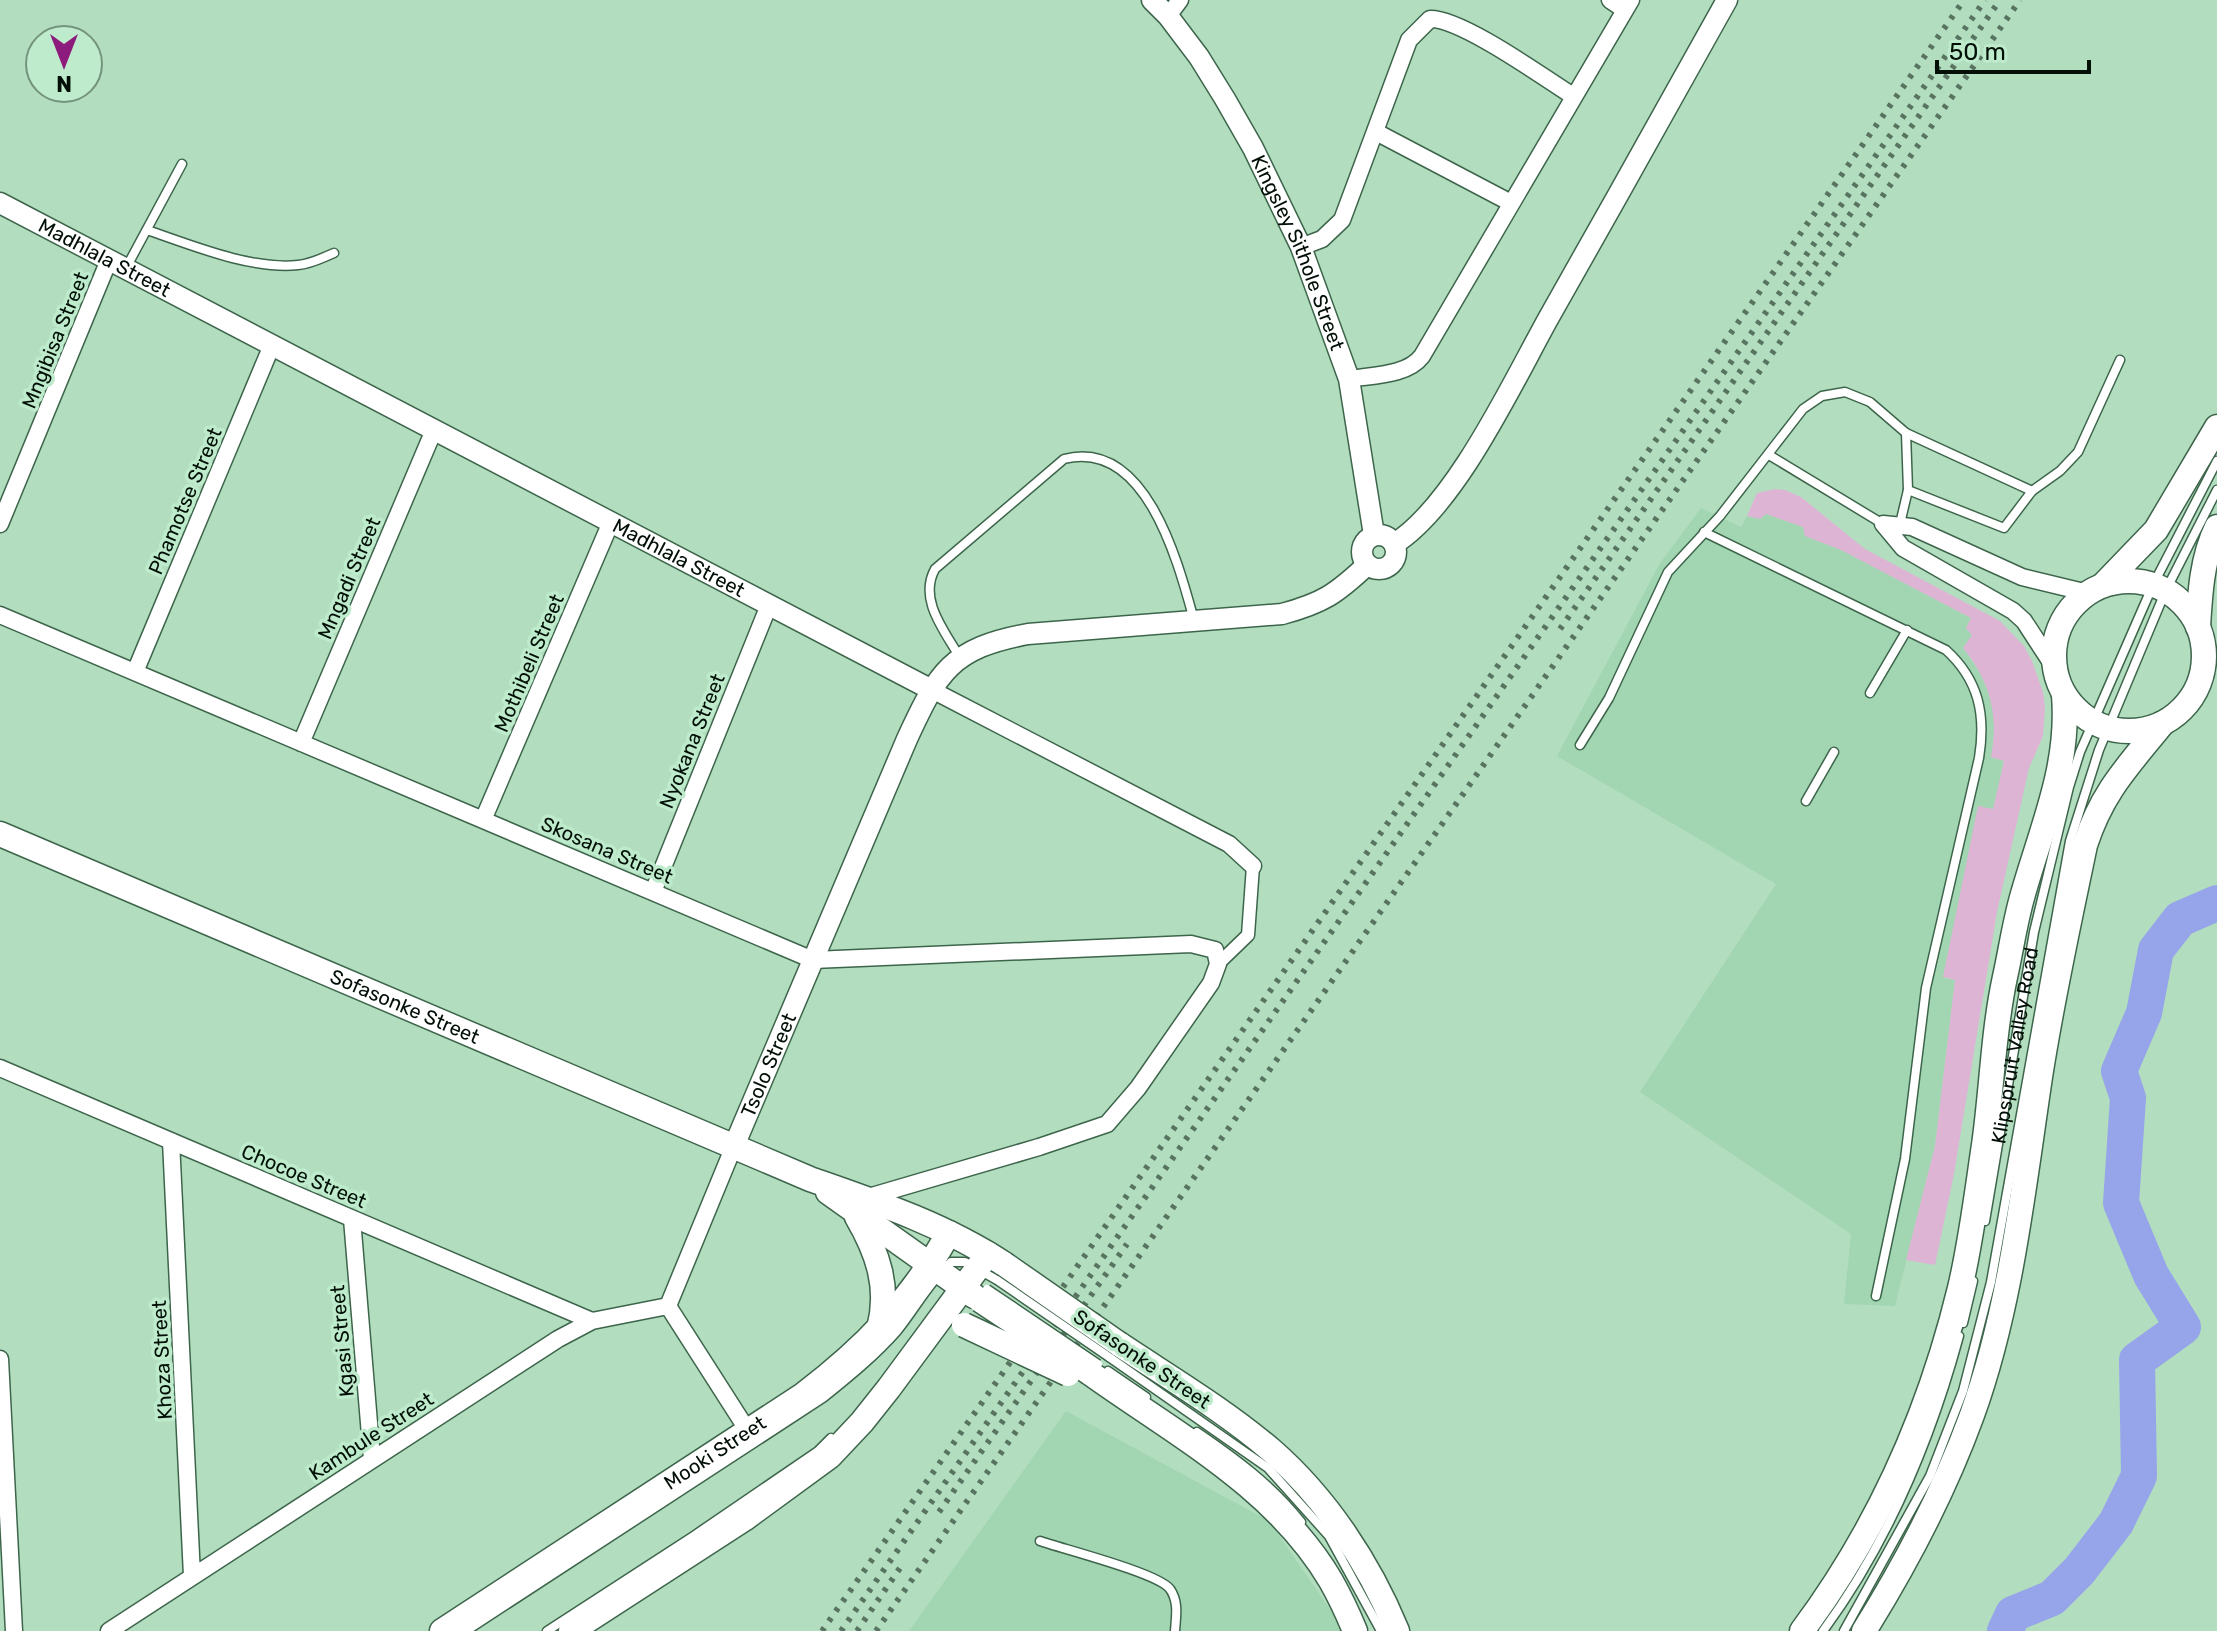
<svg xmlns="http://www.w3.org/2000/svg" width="2217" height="1631" font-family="Rubik,sans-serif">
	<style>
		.built { fill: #a2d5b2 }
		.green { fill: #deb4d4 }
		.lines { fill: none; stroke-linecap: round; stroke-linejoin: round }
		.river { stroke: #96a4ea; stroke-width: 36 }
		.service-casing { stroke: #3d654b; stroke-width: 11 }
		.pedestrian-casing { stroke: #3d654b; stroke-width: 15 }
		.minor-casing { stroke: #3d654b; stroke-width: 19 }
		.tertiary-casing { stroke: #3d654b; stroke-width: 23 }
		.secondary-casing { stroke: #3d654b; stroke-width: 27 }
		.service { stroke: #fff; stroke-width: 8 }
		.pedestrian { stroke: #fff; stroke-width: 12 }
		.minor { stroke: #fff; stroke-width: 16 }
		.tertiary { stroke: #fff; stroke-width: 20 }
		.secondary { stroke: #fff; stroke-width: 24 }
		.rail { stroke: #587461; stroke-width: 6; stroke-dasharray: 4 8; stroke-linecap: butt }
		.service-bridge-casing { stroke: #3d654b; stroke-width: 11; stroke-linecap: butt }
		.secondary-bridge-casing { stroke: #3d654b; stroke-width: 27; stroke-linecap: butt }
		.service-bridge { stroke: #fff; stroke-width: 8 }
		.secondary-bridge { stroke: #fff; stroke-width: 24 }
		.labels { text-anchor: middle; stroke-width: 7; stroke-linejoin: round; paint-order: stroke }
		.street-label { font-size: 20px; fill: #020f06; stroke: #beebcc }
	</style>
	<rect width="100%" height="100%" fill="#b2debf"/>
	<path class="built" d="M1701,508L1741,527L1747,516L1760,519L1766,514L1778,516L1804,527L1806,536L1841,550L1971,618L1966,628L1973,634L1963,648L1981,674L1992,703L1995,721L1992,757L2004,761L1993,809L1979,806L1944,978L1955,980L1935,1146L1895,1306L1844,1304L1851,1234L1640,1092L1776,884L1557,756L1660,563Z
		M1066,1411L1269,1521L1345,1631H909Z"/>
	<path class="green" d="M1775,489L1785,490L1801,497L1865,549L2000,621L2024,646L2032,661L2043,692L2045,707L2043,736L2029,768L1997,912L1954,1174L1935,1265L1906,1260L1935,1146L1955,980L1943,977L1978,806L1993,809L2004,761L1991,757C1999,715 1990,681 1963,648L1972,635L1966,628L1971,618L1841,550L1805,536L1803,527L1766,514L1760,519L1747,516L1757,493Z"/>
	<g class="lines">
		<path class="river" d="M2005,1631L2013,1614L2052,1598L2079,1571L2116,1523L2139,1476L2137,1360L2183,1327L2151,1275L2121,1203L2128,1098L2119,1071L2144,1013L2156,950L2180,919L2217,903"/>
		<defs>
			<g id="service">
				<path d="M147,230C191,245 251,270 298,265C311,264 322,258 334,253"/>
				<path d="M126,268L182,164"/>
				<path d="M1906,433L2032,491L2004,528L1908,490"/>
				<path d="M1769,455L1883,524"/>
				<path d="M2032,491L2060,471L2078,452L2120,360"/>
				<path d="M1704,532L1946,650C1979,680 1986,715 1979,758L1926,988L1905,1159L1876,1296"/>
				<path d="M960,658C945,631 918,600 935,569L1064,459C1146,438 1178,562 1194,620"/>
				<path d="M1870,693L1907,630"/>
				<path d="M1580,745L1609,698L1668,572L1720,516L1803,409L1822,396L1845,392L1870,402L1906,433L1908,490L1899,528"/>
				<path d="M1806,801L1834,752"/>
				<path id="s1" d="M1985,1221L2034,932L2069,787L2080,752L2153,585L2217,461"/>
				<path d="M1963,1323L1973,1281"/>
				<path d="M1109,1357L1268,1468L1329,1536L1381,1631"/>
				<path d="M1108,1371L1146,1397"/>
				<path d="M1197,1432C1235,1458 1272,1485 1301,1522"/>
				<path d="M1040,1541C1063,1549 1158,1573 1170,1589C1179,1602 1176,1616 1175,1631"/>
				<path d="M466,1631L823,1398C849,1377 875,1356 897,1331C915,1309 929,1282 951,1262H965L997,1280"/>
				<path d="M547,1631L695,1535L818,1451L831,1438"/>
				<path d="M1823,1631C1887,1544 1931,1439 1959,1336"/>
				<path d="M1844,1631L1930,1476L1963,1391L1991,1282L2070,841L2099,750L2166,590L2217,490"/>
			</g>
			<path id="pedestrian" d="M1218,964L1248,935L1253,866"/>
			<path id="minor" d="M1610,0L1625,10
				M1168,16L1180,0
				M1376,132L1511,203
				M1301,247L1322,239L1342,220L1409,40L1430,19C1461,18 1543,77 1573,96
				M1349,379C1372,375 1407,376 1422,356L1631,0
				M0,524L109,260
				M1883,524L1903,548L2013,611L2024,621L2054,667
				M1883,524L1912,527L2022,577L2088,593
				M0,615L813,960L1191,944L1215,950L1218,964L1211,983L1138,1088L1107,1124L1039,1147L865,1198
				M135,672L272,345
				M930,689L1229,844L1253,866
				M301,743L434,430
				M483,820L611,522
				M653,892L769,605
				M0,1068L592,1321
				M171,1141L192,1576
				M734,1146L668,1306L748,1431
				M352,1219L372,1459
				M0,1359L14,1631
				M109,1631L558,1339L592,1321L668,1306"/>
			<g id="tertiary">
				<path id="s2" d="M1152,0L1168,16L1199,57L1225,99L1253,148L1301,247L1349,379L1374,535"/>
				<path id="s3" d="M0,203L930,689"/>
				<circle cx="1379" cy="552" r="17"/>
				<path d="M1394,544C1455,506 1512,384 1548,319C1608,213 1668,106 1727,0"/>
				<path id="s4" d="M734,1146L907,739C938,672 951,648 1028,634L1282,614C1323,603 1336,594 1367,565"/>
			</g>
			<g id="secondary">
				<circle cx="2129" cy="656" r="75"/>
				<path d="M2103,585L2156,530L2217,427"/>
				<path d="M2198,627C2200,593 2202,558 2217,527"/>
				<path id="s5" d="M0,834L810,1179C876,1202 945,1225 1004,1264"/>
				<path d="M828,1192L974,1296"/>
				<path d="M857,1217C878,1253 890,1288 879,1329"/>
				<path d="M1119,1344C1170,1378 1224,1410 1271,1450C1326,1498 1369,1563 1397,1631"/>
				<path d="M1090,1373C1175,1434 1276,1487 1331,1581C1340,1597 1348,1614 1355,1631"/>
				<path id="s6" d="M442,1631L803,1395C865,1348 910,1301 949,1233"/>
				<path d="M571,1631L744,1519L830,1456L862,1422L889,1388L988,1254"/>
				<path d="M1802,1631C1878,1529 1930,1412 1960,1288C1971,1242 1977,1192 1984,1145C1992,1089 1993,1032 2005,977C2011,950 2015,921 2023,894C2042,827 2070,766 2064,695"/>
				<path d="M1864,1631C1907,1562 1944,1492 1972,1415C2011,1307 2023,1190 2040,1077C2052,999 2069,922 2085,845C2102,792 2128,766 2162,724"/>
			</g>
		</defs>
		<use href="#service" class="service-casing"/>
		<use href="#pedestrian" class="pedestrian-casing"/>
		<use href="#minor" class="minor-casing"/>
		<use href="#tertiary" class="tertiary-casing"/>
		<use href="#secondary" class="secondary-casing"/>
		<use href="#service" class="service"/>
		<use href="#pedestrian" class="pedestrian"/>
		<use href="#minor" class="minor"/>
		<use href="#tertiary" class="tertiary"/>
		<use href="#secondary" class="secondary"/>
		<path class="rail" d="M1560,629L2000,0
			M939,1512L1127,1244
			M822,1631L1964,0
			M841,1631L1985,0
			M857,1631L900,1568
			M876,1631L2020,0"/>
		<defs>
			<path id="service-bridge" d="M997,1280L1109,1357
				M987,1289L1098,1364"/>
			<path id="secondary-bridge" d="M1004,1264L1119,1344
				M980,1300L1090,1373
				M964,1325L1068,1374"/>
		</defs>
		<use href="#service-bridge" class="service-bridge-casing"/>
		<use href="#secondary-bridge" class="secondary-bridge-casing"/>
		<use href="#service-bridge" class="service-bridge"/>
		<use href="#secondary-bridge" class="secondary-bridge"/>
	</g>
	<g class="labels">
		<g class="street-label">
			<text dy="7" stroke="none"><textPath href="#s2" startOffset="294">Kingsley Sithole Street</textPath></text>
			<text dy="7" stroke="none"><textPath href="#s3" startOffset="118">Madhlala Street</textPath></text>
			<text transform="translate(55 340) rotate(-68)" y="7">Mngibisa Street</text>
			<text transform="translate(185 501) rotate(-67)" y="7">Phamotse Street</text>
			<text dy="7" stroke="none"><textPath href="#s3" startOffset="766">Madhlala Street</textPath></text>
			<text transform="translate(349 578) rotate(-67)" y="7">Mngadi Street</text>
			<text transform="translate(529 663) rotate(-67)" y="7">Mothibeli Street</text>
			<text transform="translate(692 741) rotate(-68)" y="7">Nyokana Street</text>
			<text transform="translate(607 850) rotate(23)" y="7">Skosana Street</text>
			<text dy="7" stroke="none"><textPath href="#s5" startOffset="440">Sofasonke Street</textPath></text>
			<text dy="7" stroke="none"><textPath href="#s1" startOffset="178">Klipspruit Valley Road</textPath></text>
			<text dy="7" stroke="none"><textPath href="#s4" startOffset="88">Tsolo Street</textPath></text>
			<text transform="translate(304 1176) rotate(23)" y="7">Chocoe Street</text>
			<text transform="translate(342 1341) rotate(-95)" y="7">Kgasi Street</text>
			<text transform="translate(1142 1359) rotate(34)" y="7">Sofasonke Street</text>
			<text transform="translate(162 1360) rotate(-93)" y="7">Khoza Street</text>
			<text transform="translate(371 1436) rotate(-33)" y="7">Kambule Street</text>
			<text dy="7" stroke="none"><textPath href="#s6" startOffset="326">Mooki Street</textPath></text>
		</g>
	</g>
	<g transform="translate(64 64) rotate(180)"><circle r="38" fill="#beebcc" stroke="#73937d" stroke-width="2"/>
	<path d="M0-6L14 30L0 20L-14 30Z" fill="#8d1b7d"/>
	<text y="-12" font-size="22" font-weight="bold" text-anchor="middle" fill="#020f06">N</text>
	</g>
	<path d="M1937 60v12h152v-12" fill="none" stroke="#020f06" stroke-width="4"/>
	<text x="1949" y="60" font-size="24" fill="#020f06" stroke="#beebcc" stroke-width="6" paint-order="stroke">50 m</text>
</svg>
